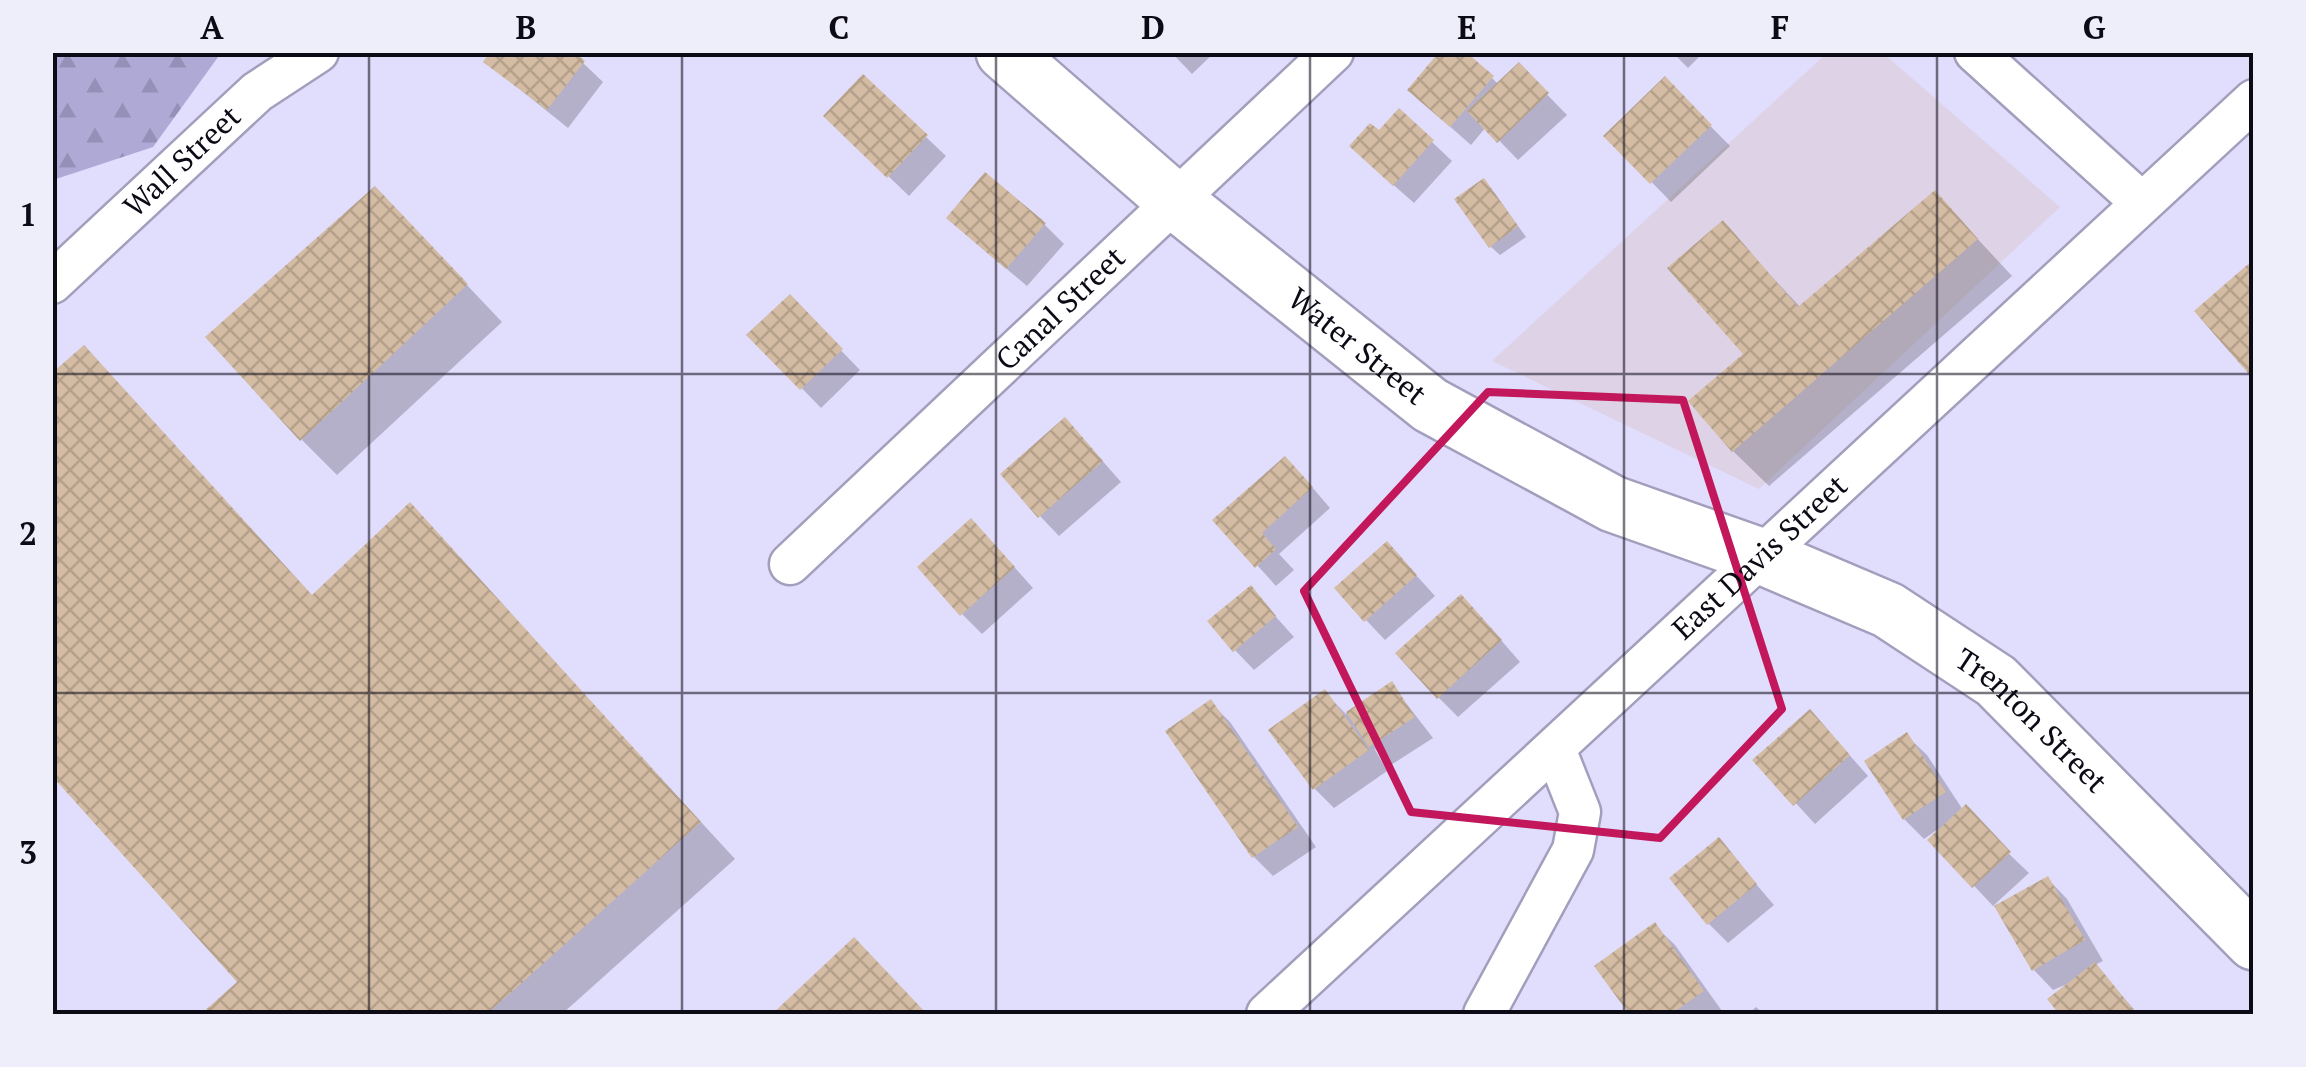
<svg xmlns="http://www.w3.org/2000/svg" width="2306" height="1067" font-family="'PT Serif',serif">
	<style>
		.commercial { fill: #ded2e6 }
		.forest { fill: url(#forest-firs) }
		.shadow { fill: #0003 }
		.building { fill: url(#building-cross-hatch) }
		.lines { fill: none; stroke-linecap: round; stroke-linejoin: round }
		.minor-casing { stroke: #a29ebc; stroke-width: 45 }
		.secondary-casing { stroke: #a29ebc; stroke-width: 60 }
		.minor { stroke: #fff; stroke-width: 40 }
		.secondary { stroke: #fff; stroke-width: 55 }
		.marked { fill: none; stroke: #c2185b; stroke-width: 8; stroke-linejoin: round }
		.grid { fill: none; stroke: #0c0a15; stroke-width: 2.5; stroke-opacity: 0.55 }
		.labels { text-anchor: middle; stroke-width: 8; stroke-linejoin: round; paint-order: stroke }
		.street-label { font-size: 30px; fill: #0c0a15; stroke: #eeedfa }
		.neatline { fill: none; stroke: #0c0a15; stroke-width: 4 }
		.grid-label { font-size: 32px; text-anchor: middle; font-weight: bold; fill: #0c0a15 }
	</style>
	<defs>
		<pattern id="forest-firs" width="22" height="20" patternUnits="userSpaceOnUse" patternTransform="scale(2.5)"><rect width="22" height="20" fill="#afa9d6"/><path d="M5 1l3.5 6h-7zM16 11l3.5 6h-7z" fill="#9590b7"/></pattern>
		<pattern id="building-cross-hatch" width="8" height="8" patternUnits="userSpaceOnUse" patternTransform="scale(2.5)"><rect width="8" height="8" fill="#d3bca3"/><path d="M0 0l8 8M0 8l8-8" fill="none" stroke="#b4a08b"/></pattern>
	</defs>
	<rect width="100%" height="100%" fill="#e1ddfd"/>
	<path class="commercial" d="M1827,53H1883L2060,207L1759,489L1492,361Z"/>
	<path class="forest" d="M52,53L53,52L221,53L153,147L53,180Z"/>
	<path class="shadow" d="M1171,52H1215L1192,74Z
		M1672,52H1704L1688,68Z
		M486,62L583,63L603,82L568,128Z
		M1519,66L1567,115L1518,160L1486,127L1471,145L1430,109L1492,78L1499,85Z
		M1665,80L1730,146L1671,202L1607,136Z
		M826,116L926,137L946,156L909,196Z
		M1379,134L1432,142L1452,161L1414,203L1372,166Z
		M1493,191L1526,237L1500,255L1490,246Z
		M1935,193L2012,276L1769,486L1733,451L1746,354L1722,223L1801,308Z
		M1044,224L1064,244L1027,286L969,237Z
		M410,225L502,322L337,475L302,440Z
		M789,297L860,370L821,408L750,335Z
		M1084,440L1121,482L1059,536L1040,516Z
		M1305,479L1330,508L1279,554L1294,570L1276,586L1216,520Z
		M410,505L735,859L562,1014H204L240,982L314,597Z
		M991,541L1033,588L982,634L962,614Z
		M1406,564L1435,596L1385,640L1366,620Z
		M1251,589L1294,637L1254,670L1235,650Z
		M1481,617L1520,662L1458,717L1438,697Z
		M1392,685L1433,738L1391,765L1374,748L1387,771L1334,808L1315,789L1324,692L1346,714Z
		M1210,702L1230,722L1316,847L1273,876L1254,857Z
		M1829,732L1868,776L1815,824L1756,760Z
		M1907,736L1927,755L1963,810L2029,873L1993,906L1931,840L1938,829L1924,839L1904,819Z
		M1719,841L1774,905L1728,943L1708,923Z
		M2048,879L2067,899L2103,961L2095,965L2138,1014H2062L2051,1000L2074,981L2053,990L2034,970Z
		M1655,926L1675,945L1722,1011L1632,1014L1598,966Z
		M853,941L925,1014H775Z
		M1756,1007L1764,1014H1748Z"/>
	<path class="building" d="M490,52H574L585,61L547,110L483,62Z
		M1439,52H1466L1494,76L1450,127L1407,90Z
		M1519,62L1549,93L1497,143L1467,111Z
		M863,74L928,135L887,178L823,116Z
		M1665,76L1712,125L1650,184L1603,136Z
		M1399,108L1434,140L1393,186L1349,146L1370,123L1379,130Z
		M985,172L1046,223L1006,269L946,218Z
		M1484,178L1518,226L1489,248L1454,199Z
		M375,186L468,284L300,441L205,337Z
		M1935,190L1978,239L1732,452L1688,401L1743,354L1667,268L1723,220L1798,307Z
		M2254,259V380L2194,311Z
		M790,294L843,349L800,390L746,335Z
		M84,345L312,595L410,502L701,822L487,1014H201L237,982L52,776V373Z
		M1065,417L1103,461L1038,518L1000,474Z
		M1285,456L1313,487L1262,533L1276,549L1255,568L1212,520Z
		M971,518L1015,567L960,616L917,567Z
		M1387,541L1417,575L1364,622L1334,588Z
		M1251,585L1276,616L1233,652L1207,621Z
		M1461,594L1502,640L1437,699L1395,653Z
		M1392,681L1415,717L1369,747L1346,712Z
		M1325,689L1369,750L1313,790L1268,730Z
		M1211,699L1298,827L1252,858L1165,731Z
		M1810,709L1850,755L1793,806L1752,760Z
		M1907,732L1946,792L1903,820L1864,761Z
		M1966,804L2011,852L1972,888L1927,840Z
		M1719,837L1757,884L1707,925L1669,878Z
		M2048,876L2085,940L2032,971L1994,906Z
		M1655,922L1704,991L1671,1014H1629L1594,966Z
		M854,937L927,1014H772Z
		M2095,962L2137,1014H2059L2047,999Z"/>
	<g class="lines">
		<defs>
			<g id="minor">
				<path d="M1975,52L2142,203"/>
				<path id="s1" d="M52,283L257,92L318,52"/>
				<path id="s2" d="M790,564L1333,52"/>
				<path id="s3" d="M1267,1014L2254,100"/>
				<path d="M1484,1014L1573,850L1580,812L1555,749"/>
			</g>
			<g id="secondary">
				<path id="s4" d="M1004,52L1176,202L1430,405L1613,504L1763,557L1888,610L1996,681L2254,942"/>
			</g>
		</defs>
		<use href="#minor" class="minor-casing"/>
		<use href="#secondary" class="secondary-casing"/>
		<use href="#minor" class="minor"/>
		<use href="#secondary" class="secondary"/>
	</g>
	<path class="marked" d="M1488,392L1683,400L1782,709L1660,838L1411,812L1304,591Z"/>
	<path class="grid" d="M369,52V1014M682,52V1014M996,52V1014M1310,52V1014M1624,52V1014M1937,52V1014M52,374H2254M52,693H2254"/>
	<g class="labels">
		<g class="street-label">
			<text dy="10" stroke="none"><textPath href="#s1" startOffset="178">Wall Street</textPath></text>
			<text dy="10" stroke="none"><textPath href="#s2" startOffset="372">Canal Street</textPath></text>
			<text dy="10" stroke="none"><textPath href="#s4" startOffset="460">Water Street</textPath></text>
			<text dy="10" stroke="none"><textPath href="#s3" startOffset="672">East Davis Street</textPath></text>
			<text dy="10" stroke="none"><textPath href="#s4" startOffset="1238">Trenton Street</textPath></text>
		</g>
	</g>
	<rect width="2306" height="1067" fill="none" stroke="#eeedfa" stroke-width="110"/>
	<rect x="55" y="55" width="2196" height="957" class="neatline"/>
	<g class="grid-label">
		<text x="212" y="39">A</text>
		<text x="526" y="39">B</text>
		<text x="839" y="39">C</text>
		<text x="1153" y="39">D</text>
		<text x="1467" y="39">E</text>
		<text x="1780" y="39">F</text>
		<text x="2094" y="39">G</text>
		<text x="28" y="226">1</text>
		<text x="28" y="545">2</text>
		<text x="28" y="864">3</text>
	</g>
</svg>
